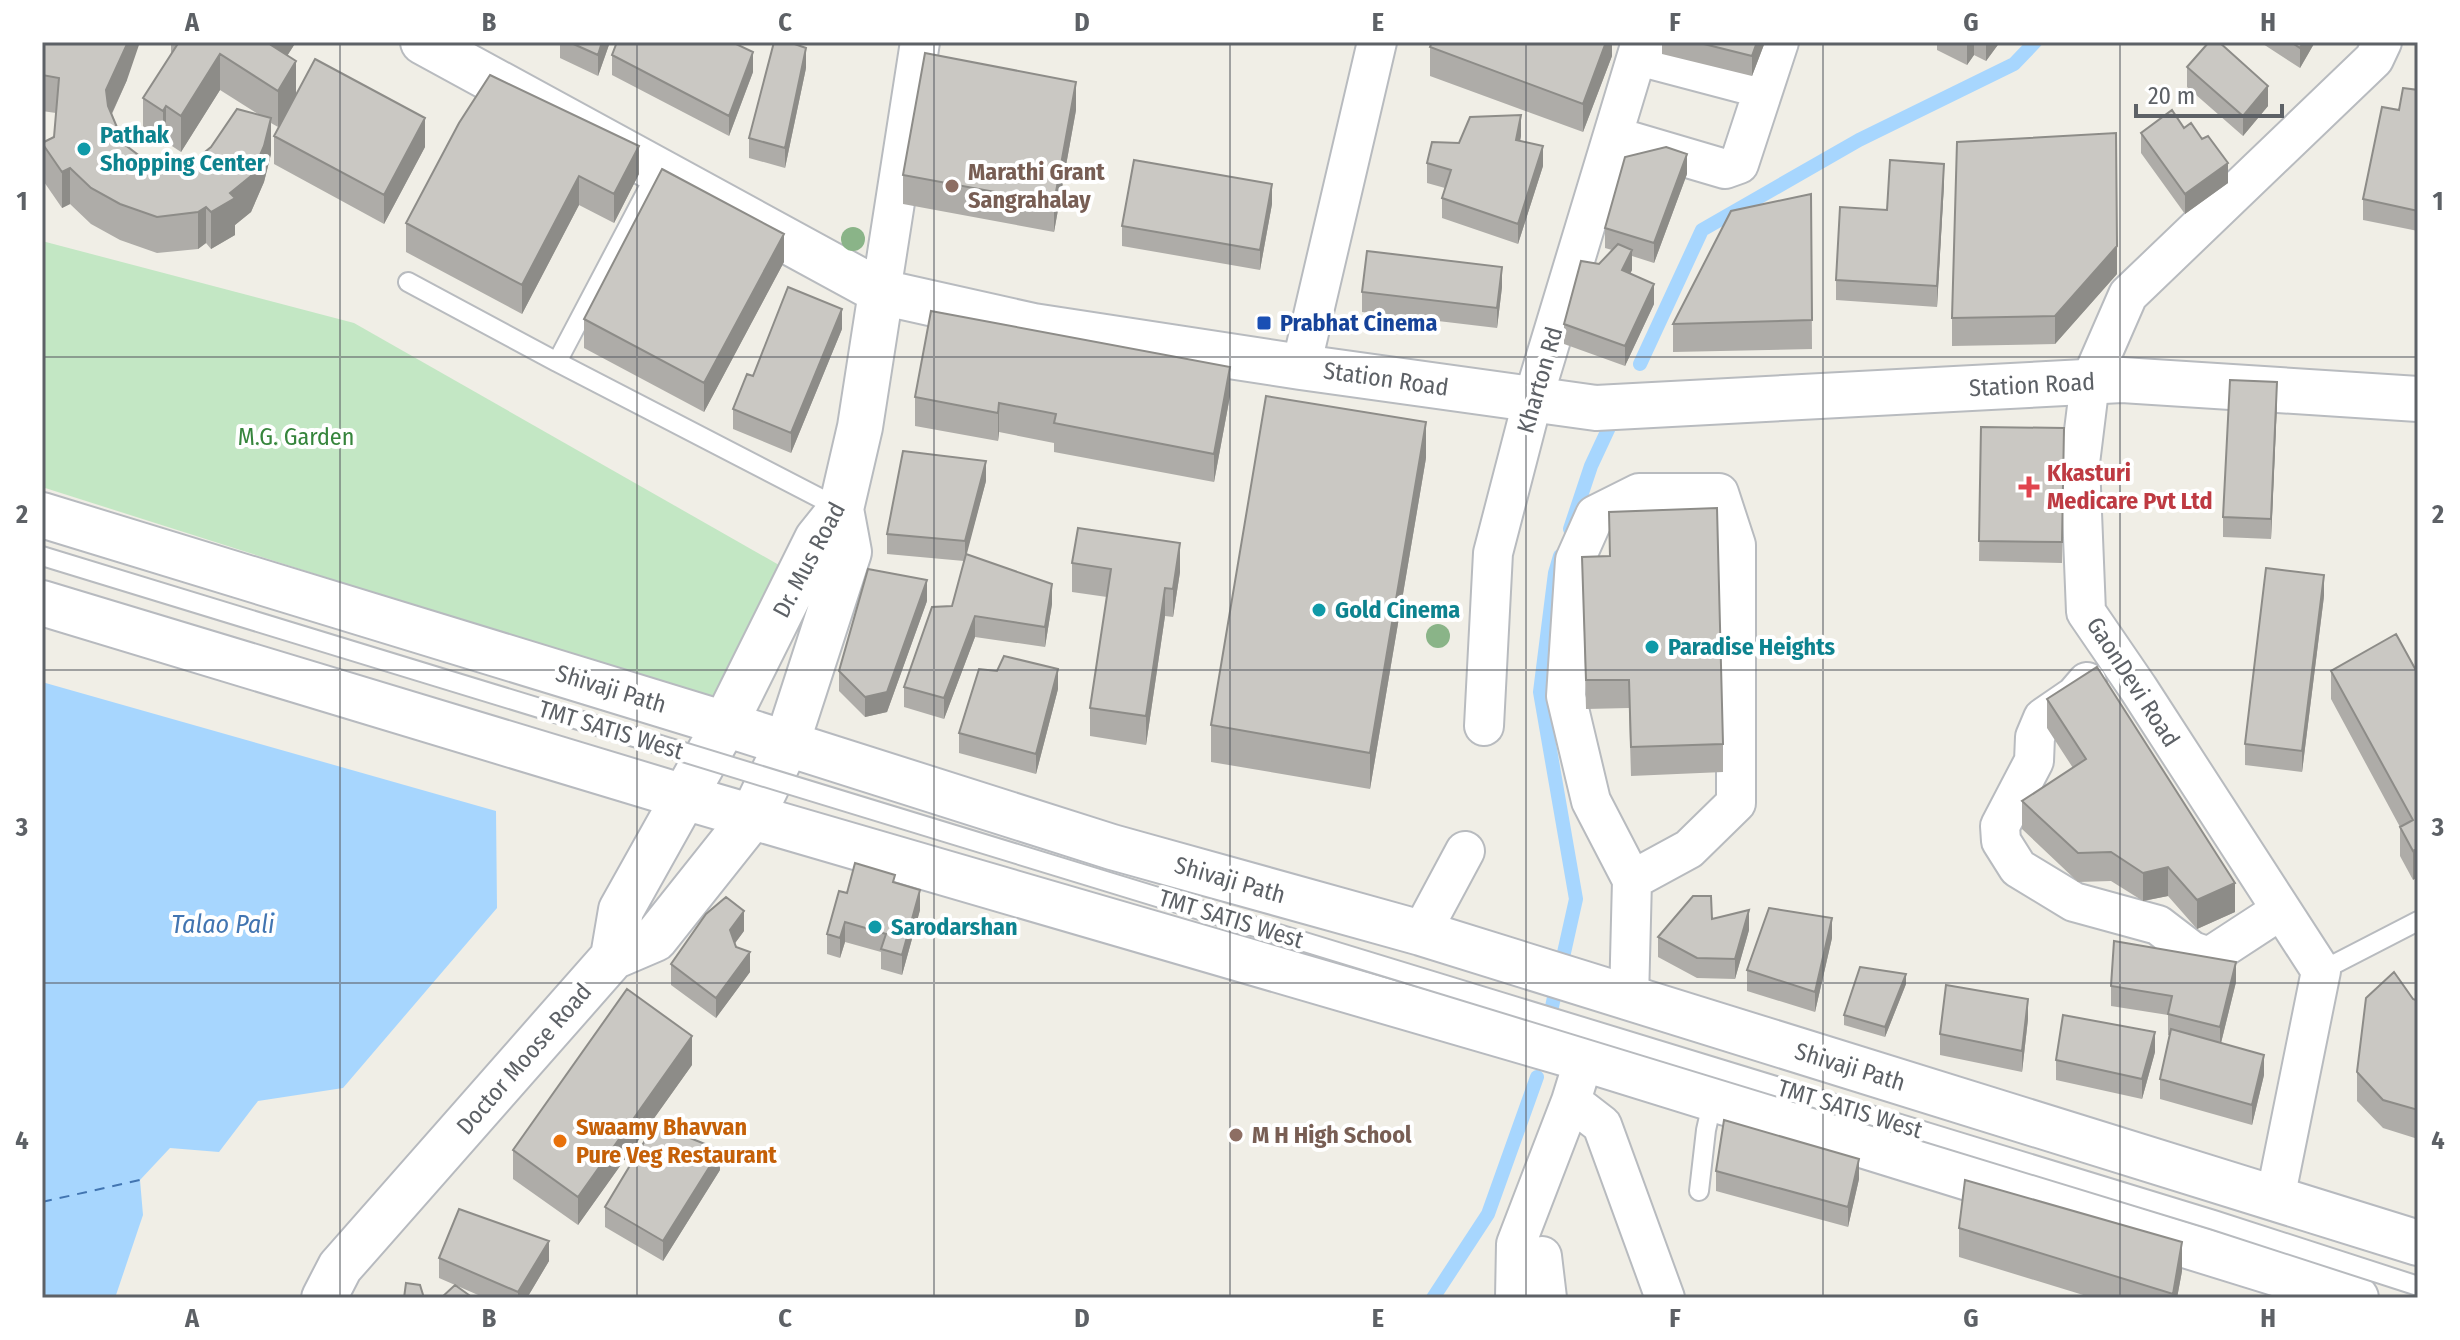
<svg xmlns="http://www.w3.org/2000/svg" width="2460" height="1340" font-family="'Fira Sans Condensed',sans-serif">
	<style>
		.green { fill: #c3e7c4 }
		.water { fill: #a7d6fe }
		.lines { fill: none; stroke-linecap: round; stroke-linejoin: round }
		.stream { stroke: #a7d6fe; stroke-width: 14 }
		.ferry { stroke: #4275b1; stroke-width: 2; stroke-dasharray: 10 8; stroke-linecap: butt }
		.service-casing { stroke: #b8bbbf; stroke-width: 22 }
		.minor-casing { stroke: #b8bbbf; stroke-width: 42 }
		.tertiary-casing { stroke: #b8bbbf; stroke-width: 48 }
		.secondary-casing { stroke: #b7babf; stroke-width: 48 }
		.service { stroke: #fff; stroke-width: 18 }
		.minor { stroke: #fff; stroke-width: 38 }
		.tertiary { stroke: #fff; stroke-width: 44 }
		.secondary { stroke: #fff; stroke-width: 44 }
		.service-bridge-casing { stroke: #b8bbbf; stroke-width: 22; stroke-linecap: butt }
		.service-bridge { stroke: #fff; stroke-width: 18 }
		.tree { fill: #8ab488 }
		.wall { fill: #aeaca8 }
		.shaded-wall { fill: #8d8c88 }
		.building { fill: #cac8c3; stroke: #8d8c88; stroke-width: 2 }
		.grid { fill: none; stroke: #5d6166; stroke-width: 2; stroke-opacity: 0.55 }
		.culture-dot { fill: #0f9aa8; stroke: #fff; stroke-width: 3 }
		.education-dot { fill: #8d6e63; stroke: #fff; stroke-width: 3 }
		.transit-dot { fill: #1a4fb4; stroke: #fff; stroke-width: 3 }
		.health-dot { fill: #e0444e; stroke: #fff; stroke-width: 3 }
		.food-dot { fill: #e8710a; stroke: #fff; stroke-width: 3 }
		.labels { text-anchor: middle; stroke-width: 8; stroke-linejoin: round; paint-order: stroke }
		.culture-label { font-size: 24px; font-weight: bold; fill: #0d838f; stroke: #fff; text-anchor: start }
		.education-label { font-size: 24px; font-weight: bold; fill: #785e54; stroke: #fff; text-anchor: start }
		.transit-label { font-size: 24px; font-weight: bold; fill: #164399; stroke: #fff; text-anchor: start }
		.street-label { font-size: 24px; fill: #5d6166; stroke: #fff }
		.park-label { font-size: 24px; fill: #36853c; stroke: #fff }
		.health-label { font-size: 24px; font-weight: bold; fill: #be3a42; stroke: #fff; text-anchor: start }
		.food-label { font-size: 24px; font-weight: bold; fill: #c56008; stroke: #fff; text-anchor: start }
		.water-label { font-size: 26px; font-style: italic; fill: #4275b1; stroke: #fff }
		.neatline { fill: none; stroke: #5d6166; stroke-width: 3 }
		.grid-label { font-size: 26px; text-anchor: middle; font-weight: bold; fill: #5d6166 }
	</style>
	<rect width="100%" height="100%" fill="#f0eee6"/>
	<path class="green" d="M42,241L354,323L786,569L712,700L42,487Z"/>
	<path class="water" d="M42,682L496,811L497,908L343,1088L258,1101L219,1152L170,1148L140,1180L143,1215L115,1298H42Z"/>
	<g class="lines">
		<path class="stream" d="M1640,364L1702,230L1859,140L2014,64L2035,42
			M1570,529L1591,466L1612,421
			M1549,1020L1576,899L1540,692L1555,573L1560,556
			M1433,1298L1488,1214L1537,1077"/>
		<path class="ferry" d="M42,1202L140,1180"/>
		<defs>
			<path id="service" d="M408,282L557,362L658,170
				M557,362L841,509
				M2321,971L2418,921
				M1699,1191L1706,1130L1713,1099"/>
			<path id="minor" d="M1638,56L1763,89
				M1613,136L1725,169L1739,164L1779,42
				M881,292L920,42
				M1301,367L1377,42
				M2087,682L2075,696L2043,718L2035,737L2034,761L2000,826L2001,841L2018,868L2074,902L2158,925L2192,951L2209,957L2281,910
				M1484,726L1493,553L1533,399L1641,42
				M1421,933L1465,851
				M1629,999L1632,880L1591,801L1566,696L1575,560L1595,515L1639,493H1719L1736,545V803L1689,849L1632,880
				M1571,1101L1602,1125L1665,1298
				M2275,1199L2321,971L2138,688L2086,612L2080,463L2090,382L2128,295L2374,59L2382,42
				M1542,1256L1547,1298
				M1515,1298L1516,1244L1571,1101L1584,1059"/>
			<path id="tertiary" d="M423,42L881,292L1033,326L1301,367L1596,408L2122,380L2418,399
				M725,724L817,539L841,509L860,427L881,292
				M786,746L849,552L841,509"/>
			<path id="secondary" d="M42,515L725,724L1112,847L1421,933L2418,1243
				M42,603L684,797L1584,1059L2356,1298
				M613,957L655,939L752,817L786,746
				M324,1298L340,1267L613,957L621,910L725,724"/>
		</defs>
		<use href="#service" class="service-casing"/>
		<use href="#minor" class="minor-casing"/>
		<use href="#tertiary" class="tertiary-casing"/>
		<use href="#secondary" class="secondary-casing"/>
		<use href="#service" class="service"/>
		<use href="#minor" class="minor"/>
		<use href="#tertiary" class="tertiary"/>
		<use href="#secondary" class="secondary"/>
		<defs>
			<path id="service-bridge" d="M42,556L2214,1220L2418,1286"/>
		</defs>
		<use href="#service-bridge" class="service-bridge-casing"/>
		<use href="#service-bridge" class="service-bridge"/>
	</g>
	<g class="tree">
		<circle cx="853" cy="239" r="12"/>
		<circle cx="1438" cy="636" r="12"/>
	</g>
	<path class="wall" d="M171,42H296L287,56L296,95L425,147L384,224L274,164V136L285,115L278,127L271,123V154L264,182L251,212L235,225V235L211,249L206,243L198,249L157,253L120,240L91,224L70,204L62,208L42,179V143L54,137L56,113L42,111V49L127,80L112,114L124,144L145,160L174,166L195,160L258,114L220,90L181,152L166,142L163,147L143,134V98L171,54Z
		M560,42H610L598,76L560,58Z
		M1612,42V56L1583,132L1430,76V47Z
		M1662,42H1765L1752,76L1662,54Z
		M1930,42H2000L1986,61L1974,55L1967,65L1937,50V45Z
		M2260,42H2315L2300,68Z
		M612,55L753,72L729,136L612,75Z
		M2187,67L2268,106L2243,136L2187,87Z
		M806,68L785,168L749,158V138Z
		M2418,90V231L2363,220V199L2399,110Z
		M1076,110L1054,232L903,204V175Z
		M459,123L639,174L614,223L579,205L522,314L406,252V223Z
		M2184,128L2228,183L2185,214L2141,153V133Z
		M1521,136L1520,141L1543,166L1518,244L1442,218V198L1445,188L1427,183V163Z
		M1687,174L1654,263L1632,256V270L1630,274L1654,304L1625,366L1564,344V324L1599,264L1612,250L1605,248V228Z
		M1944,184L1937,307L1836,300V280L1887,210Z
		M1811,194L1812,349L1673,352V324Z
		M1272,204L1260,270L1122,246V226Z
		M784,262L704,412L584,348V319Z
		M2117,274L2055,344L1952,346V318Z
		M1502,287L1497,328L1362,312V292Z
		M842,329L791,453L733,429V409L753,376Z
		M1230,396L1214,482L1054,452V443L999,432L998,441L915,426V397Z
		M2277,402L2271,539L2223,537V517Z
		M1981,427L2064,428L2062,563L1979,561Z
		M1426,458L1370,789L1211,762V725Z
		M986,481L966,554L1052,604L1045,647L975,637L944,719L904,707V687L952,606L964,561L887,554V534Z
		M1609,512L1723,744V772L1631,776L1629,708L1586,709L1582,557L1609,556Z
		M1072,563L1180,572L1173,617L1165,616L1146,745L1090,736V708L1107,597L1072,592Z
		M2324,596L2302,772L2245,765V744Z
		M927,601L887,712L865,717L839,691V671Z
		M2331,671L2418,674L2413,880L2400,856V827L2331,699Z
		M1058,689L1036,774L959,753V733Z
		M2047,699L2235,912L2197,929L2168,896L2143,901L2111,881L2078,882L2022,829V801L2073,768L2047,728Z
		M895,883L920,910L902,975L881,969V952L845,942L840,958L827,954V934L847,893Z
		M1712,919L1749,930L1735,979L1697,978L1658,957V937Z
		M744,931L735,943L750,972L716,1018L671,985V964Z
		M1832,938L1815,1012L1747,991V970Z
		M2236,982L2221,1043L2264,1075L2252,1125L2160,1099V1079L2170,1035H2168V1015L2111,1006V986Z
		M1906,984L1885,1037L1844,1025V1015Z
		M2413,999L2418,1001V1139L2383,1128L2357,1101V1072Z
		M2028,1019L2022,1072L1940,1055V1034Z
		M2155,1052L2142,1099L2056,1080V1060Z
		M692,1065L578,1225L513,1179V1150Z
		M720,1170L663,1261L605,1227V1207Z
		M1716,1171L1859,1179L1848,1227L1716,1191Z
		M1959,1228L2182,1271L2177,1298H2093L1959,1257Z
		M439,1258L549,1261L527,1298H485L439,1278Z"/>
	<path class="shaded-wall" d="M128,42H140L127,80L106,126V90Z
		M273,42H296L271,81V45Z
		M602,42H610L598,76V55Z
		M1606,42H1612V56L1583,132V104Z
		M1757,42H1765L1752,76V56Z
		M1967,42H1974V55L1967,65Z
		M1986,42H2000L1986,61Z
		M2303,42H2315L2300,68V48Z
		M806,48V68L785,168V148Z
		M753,52V72L729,136V116Z
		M220,54V90L181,152V116Z
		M296,61V97L278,127V91Z
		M1076,82V110L1054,232V203Z
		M2268,86V106L2243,136V116Z
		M166,106V142L163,147V111Z
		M1521,115V136L1516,161V140Z
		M271,118V154L264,182L251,212L235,225V235L211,249V212L230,193Z
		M425,118V147L384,224V195Z
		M639,146V174L614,223V194Z
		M1543,146V166L1518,244V224Z
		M1687,154V174L1654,263V243Z
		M2228,163V183L2185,214V194Z
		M1944,164V184L1937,307V286Z
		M70,168V204L62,208V172Z
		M579,176V205L522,314V285Z
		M1272,184V204L1260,270V250Z
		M206,207V243L198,249V212Z
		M784,234V262L704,412V383Z
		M2117,246V274L2055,344V316Z
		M1632,250V270L1622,290V270Z
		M1502,267V287L1497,328V308Z
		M1654,284V304L1625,366V346Z
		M842,309V329L791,453V433Z
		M1230,367V396L1214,482V454Z
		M2277,382V402L2271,539V519Z
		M999,403V432L998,441V413Z
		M1426,422V458L1370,789V753Z
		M986,461V481L965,561V541Z
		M1180,543V572L1173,617V589Z
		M2324,575V596L2302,772V751Z
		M927,580V601L887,712L865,717V697Z
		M1052,584V604L1045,647V627Z
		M1165,588V616L1146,745V716Z
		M975,616V637L944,719V698Z
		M1058,669V689L1036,774V754Z
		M2418,848V877L2413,880V851Z
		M2168,867V896L2143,901V873Z
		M2235,883V912L2197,929V900Z
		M920,890V910L902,975V955Z
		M1749,910V930L1735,979V959Z
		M744,911V931L730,950V930Z
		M1832,918V938L1815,1012V992Z
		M845,922V942L840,958V938Z
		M750,952V972L716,1018V998Z
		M2236,962V982L2220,1047V1027Z
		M1906,974V984L1885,1037V1027Z
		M2028,999V1019L2022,1072V1051Z
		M2155,1032V1052L2142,1099V1079Z
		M692,1036V1065L578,1225V1197Z
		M2264,1055V1075L2252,1125V1105Z
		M720,1150V1170L663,1261V1241Z
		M1859,1159V1179L1848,1227V1207Z
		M549,1241V1261L527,1298H518V1292Z
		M2182,1242V1271L2177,1298H2173Z"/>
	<path class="building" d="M44,42H128L106,90L108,106L124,144L145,160L174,166L195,160L211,147L237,109L271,118L264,146L251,176L230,193L235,198L211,212L206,207L198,212L157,217L120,204L91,188L70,168L62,172L42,143L54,137L59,78L42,75V49Z
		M179,42H273L271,45L296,61L278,91L220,54L181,116L166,106L163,111L143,98Z
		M569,42H602L598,55Z
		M617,42H732L753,52L729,116L612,55Z
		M774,42H789L806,48L785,148L749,138Z
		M1432,42H1606L1583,104L1430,47Z
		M1696,42H1757L1752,56Z
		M2209,42H2219L2268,86L2243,116L2187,67Z
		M2291,42H2303L2300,48Z
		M925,53L1076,82L1054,203L903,175Z
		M315,59L425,118L384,195L274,136Z
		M490,75L639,146L614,194L579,176L522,285L406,223L459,123Z
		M2403,88L2418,90V211L2363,199L2382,107L2399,110Z
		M2172,110L2184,128L2191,123L2202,139L2208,136L2228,163L2185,194L2141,133Z
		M1521,115L1516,140L1543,146L1518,224L1442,198L1451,170L1427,163L1432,142L1459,143L1470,117Z
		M2116,133L2117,246L2055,316L1952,318L1957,142Z
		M1666,147L1687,154L1654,243L1605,228L1625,157Z
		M1134,160L1272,184L1260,250L1122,226Z
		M1890,160L1944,164L1937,286L1836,280L1840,207L1887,210Z
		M662,169L784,234L704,383L584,319Z
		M1811,194L1812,320L1673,324L1731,211Z
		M1618,244L1632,250L1622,270L1654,284L1625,346L1564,324L1581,261L1599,264Z
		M1367,251L1502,267L1497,308L1362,292Z
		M788,287L842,309L791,433L733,409L747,374L753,376Z
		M931,311L1230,367L1214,454L1054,423L1056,414L999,403L998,413L915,397Z
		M2230,380L2277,382L2271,519L2223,517Z
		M1266,396L1426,422L1370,753L1211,725Z
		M1981,427L2064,428L2062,542L1979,541Z
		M903,451L986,461L965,541L887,534Z
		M1717,508L1723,744L1631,747L1629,680H1586L1582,557L1610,556L1609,512Z
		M1078,528L1180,543L1173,589L1165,588L1146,716L1090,708L1111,569L1072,563Z
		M966,554L1052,584L1045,627L975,616L944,698L904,687L932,607L952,606Z
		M2266,568L2324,575L2302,751L2245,744Z
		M868,569L927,580L887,692L865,697L839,671Z
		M2396,634L2418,674V848L2413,851L2400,827L2413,820L2331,671Z
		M1004,656L1058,669L1036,754L959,733L979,669L997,671Z
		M2097,667L2235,883L2197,900L2168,867L2143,873L2111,852L2078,853L2022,801L2086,759L2047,699Z
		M855,863L895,875L893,882L920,890L902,955L881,949L886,934L845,922L840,938L827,934L839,891L847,893Z
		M1693,896H1711L1712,919L1749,910L1735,959L1697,958L1658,937Z
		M726,897L744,911L730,930L736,947L750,952L716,998L671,964L706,914Z
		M1769,908L1832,918L1815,992L1747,970Z
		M2114,941L2236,962L2220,1027L2168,1014L2172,996L2111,986Z
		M1860,967L1906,974L1885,1027L1844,1015Z
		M2394,972L2413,999L2418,1001V1110L2383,1100L2357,1072L2366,998Z
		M1946,985L2028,999L2022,1051L1940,1034Z
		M627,989L692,1036L578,1197L513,1150Z
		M2063,1015L2155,1032L2142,1079L2056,1060Z
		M2171,1029L2264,1055L2252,1105L2160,1079Z
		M1724,1120L1859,1159L1848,1207L1716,1171Z
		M655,1124L720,1150L663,1241L605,1207Z
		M1965,1180L2182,1242L2173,1294L1959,1228Z
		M459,1209L549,1241L518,1292L439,1258Z
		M406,1283L420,1285L424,1298H404Z
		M455,1285L473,1298H441Z"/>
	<path class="grid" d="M340,42V1298M637,42V1298M934,42V1298M1230,42V1298M1526,42V1298M1823,42V1298M2120,42V1298M42,357H2418M42,670H2418M42,983H2418"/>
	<g class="culture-dot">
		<circle cx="84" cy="149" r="8"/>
		<circle cx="1319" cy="610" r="8"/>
		<circle cx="1652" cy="647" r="8"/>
		<circle cx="875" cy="927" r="8"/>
	</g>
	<g class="education-dot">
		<circle cx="952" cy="186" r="8"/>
		<circle cx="1236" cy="1135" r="8"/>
	</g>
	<rect class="transit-dot" x="1256" y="315" width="16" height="16" rx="4"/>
	<path class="health-dot" d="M2025 475h8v8h8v8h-8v8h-8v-8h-8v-8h8z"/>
	<circle class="food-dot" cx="560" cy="1141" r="8"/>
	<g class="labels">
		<g class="culture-label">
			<text x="100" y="143">Pathak<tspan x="100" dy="28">Shopping Center</tspan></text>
			<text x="1335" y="618">Gold Cinema</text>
			<text x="1668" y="655">Paradise Heights</text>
			<text x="891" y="935">Sarodarshan</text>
		</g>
		<g class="education-label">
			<text x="968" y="180">Marathi Grant<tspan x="968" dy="28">Sangrahalay</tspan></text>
			<text x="1252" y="1143">M H High School</text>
		</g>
		<g class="transit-label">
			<text x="1280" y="331">Prabhat Cinema</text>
		</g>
		<g class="street-label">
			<text transform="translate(1386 379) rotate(8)" y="8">Station Road</text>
			<text transform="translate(1540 380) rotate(-74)" y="8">Kharton Rd</text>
			<text transform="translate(2032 385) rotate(-3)" y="8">Station Road</text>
			<text transform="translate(809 560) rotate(-62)" y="8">Dr. Mus Road</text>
			<text transform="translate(2133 682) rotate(57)" y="8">GaonDevi Road</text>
			<text transform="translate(611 689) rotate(17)" y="8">Shivaji Path</text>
			<text transform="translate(611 730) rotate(17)" y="8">TMT SATIS West</text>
			<text transform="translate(1230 880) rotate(16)" y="8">Shivaji Path</text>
			<text transform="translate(1231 919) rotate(17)" y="8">TMT SATIS West</text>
			<text transform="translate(524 1059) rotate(-49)" y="8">Doctor Moose Road</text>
			<text transform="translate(1850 1067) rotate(17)" y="8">Shivaji Path</text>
			<text transform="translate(1850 1109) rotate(17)" y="8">TMT SATIS West</text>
		</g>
		<g class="park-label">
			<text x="296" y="445">M.G. Garden</text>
		</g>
		<g class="health-label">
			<text x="2047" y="481">Kkasturi<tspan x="2047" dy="28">Medicare Pvt Ltd</tspan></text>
		</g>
		<g class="food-label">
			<text x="576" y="1135">Swaamy Bhavvan<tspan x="576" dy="28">Pure Veg Restaurant</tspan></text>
		</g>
		<g class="water-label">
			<text x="223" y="933">Talao Pali</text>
		</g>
	</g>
	<rect width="2460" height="1340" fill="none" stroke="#ffffff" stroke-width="88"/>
	<path d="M2136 104v12h146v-12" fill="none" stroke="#5d6166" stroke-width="4"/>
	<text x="2148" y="104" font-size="24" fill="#5d6166" stroke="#ffffff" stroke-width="6" paint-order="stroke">20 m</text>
	<rect x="44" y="44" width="2372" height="1252" class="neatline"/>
	<g class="grid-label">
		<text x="192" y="31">A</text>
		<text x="489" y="31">B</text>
		<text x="785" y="31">C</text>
		<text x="1082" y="31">D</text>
		<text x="1378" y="31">E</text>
		<text x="1675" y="31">F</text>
		<text x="1971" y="31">G</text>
		<text x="2268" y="31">H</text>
		<text x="22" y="210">1</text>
		<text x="2438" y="210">1</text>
		<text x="22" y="523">2</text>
		<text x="2438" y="523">2</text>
		<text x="22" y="836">3</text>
		<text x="2438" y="836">3</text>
		<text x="22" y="1149">4</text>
		<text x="2438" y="1149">4</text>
		<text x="192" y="1327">A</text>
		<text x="489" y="1327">B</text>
		<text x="785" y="1327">C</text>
		<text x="1082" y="1327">D</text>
		<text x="1378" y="1327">E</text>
		<text x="1675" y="1327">F</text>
		<text x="1971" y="1327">G</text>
		<text x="2268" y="1327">H</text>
	</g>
</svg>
